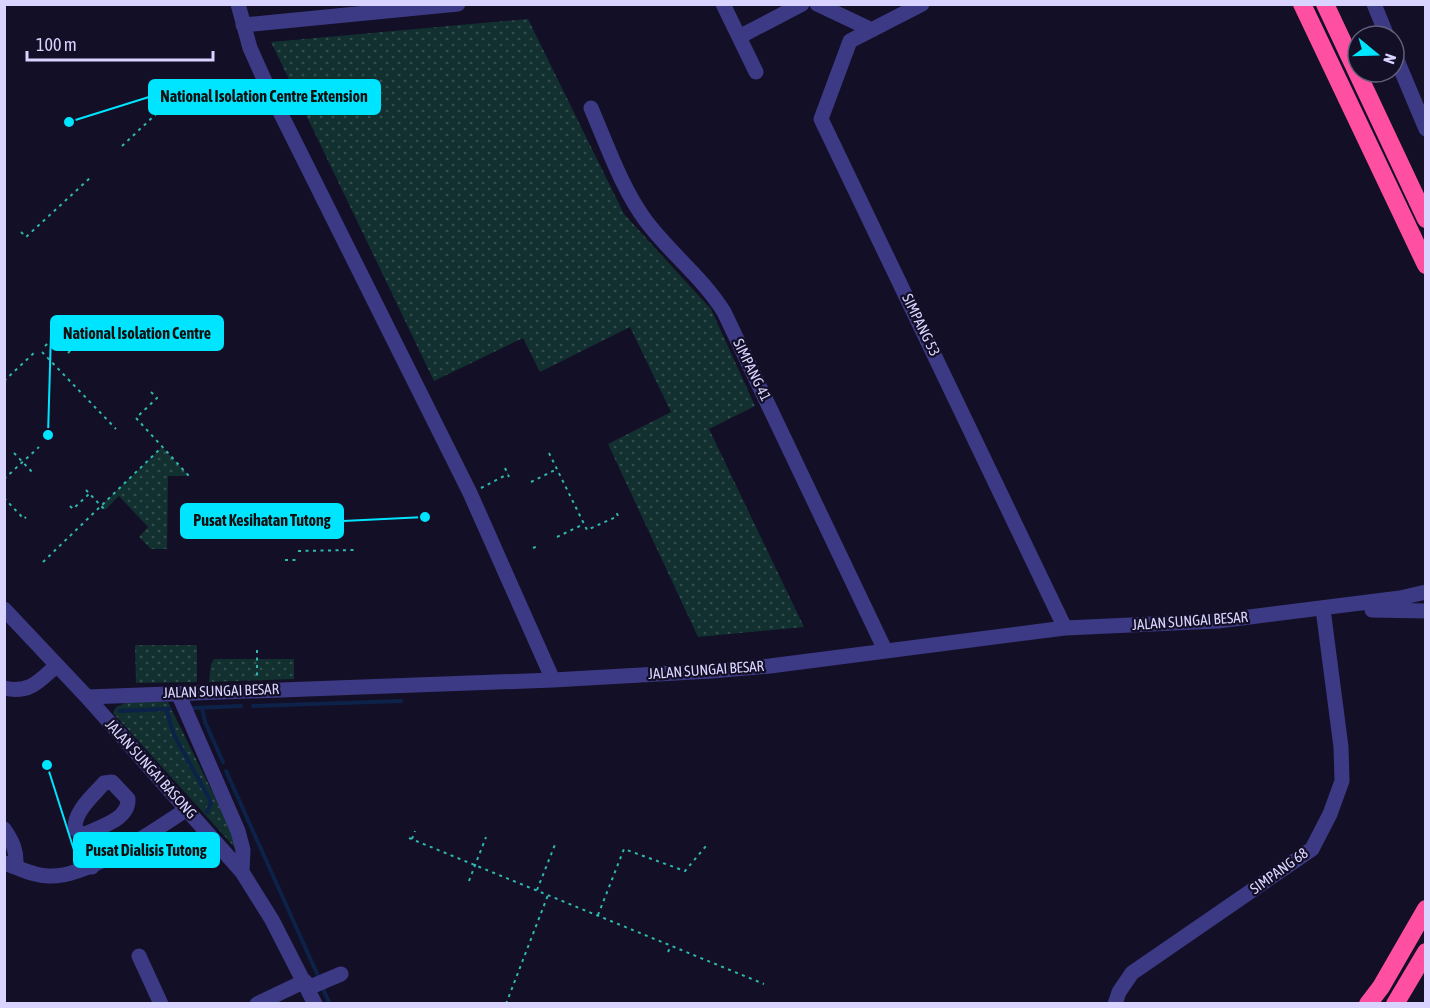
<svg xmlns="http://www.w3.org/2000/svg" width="1430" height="1008" font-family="'Asap Condensed',sans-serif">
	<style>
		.grass { fill: url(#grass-dots) }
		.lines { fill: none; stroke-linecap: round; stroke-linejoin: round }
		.stream { stroke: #0c2248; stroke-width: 4 }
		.path { stroke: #2fb8b0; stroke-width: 2; stroke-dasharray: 3 4.5; stroke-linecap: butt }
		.minor { stroke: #3d3a85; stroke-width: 15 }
		.highway { stroke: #ff4fa3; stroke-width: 18 }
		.labels { text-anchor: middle; stroke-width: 4.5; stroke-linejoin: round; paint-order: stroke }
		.street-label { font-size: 15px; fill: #d9d4ff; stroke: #130f26 }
		.leader { fill: none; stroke: #00e5ff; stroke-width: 2 }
		.callout-dot { fill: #00e5ff; stroke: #130f26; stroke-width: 2 }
		.callout { fill: #00e5ff; stroke: #00e5ff; stroke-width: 2 }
		.callout-label { font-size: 16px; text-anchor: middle; font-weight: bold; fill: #111 }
	</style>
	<defs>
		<pattern id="grass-dots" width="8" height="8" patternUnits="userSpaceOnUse" patternTransform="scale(1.5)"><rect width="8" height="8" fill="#12302f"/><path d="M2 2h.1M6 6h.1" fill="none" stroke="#344d4e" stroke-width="1.8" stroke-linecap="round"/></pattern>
	</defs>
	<rect width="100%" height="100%" fill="#130f26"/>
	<path class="grass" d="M528,19L624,214L711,309L755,406L709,429L804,627L698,637L608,444L671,412L630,327L540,372L523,338L434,381L271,42Z
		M162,447L189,476H168L167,549H151L139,537L148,527L119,496L105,510L101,506Z
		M197,645V682L136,683L135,645Z
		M214,659H294V679L209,682L211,664Z
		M128,702H168L237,842V850L113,713L116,707Z"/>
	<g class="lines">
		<path class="stream" d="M253,706L401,701
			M193,708L241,706
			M202,708L205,722L223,762
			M166,709L174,735L209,798L211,803L207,812
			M120,711L170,709
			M226,771L319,978
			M323,989L330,1004"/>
		<path class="path" d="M122,146L187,85L183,81
			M21,232L26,237L91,177
			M45,346L61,331
			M42,352L116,429
			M68,353L73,348
			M4,381L35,352
			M151,392L157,398L136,418L189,476
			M14,453L34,474
			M549,453L587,530L618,516L615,509
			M505,468L509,477
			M4,479L39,447
			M531,482L557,469
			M481,488L508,474
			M86,490L105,510
			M4,498L24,519L26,517
			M70,506L73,509L90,493
			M557,537L584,524
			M533,548L538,546
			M298,551L356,550
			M285,560H298
			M43,562L162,447
			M257,650V677
			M409,838L764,984
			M412,839L415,831
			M469,881L486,837
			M537,890L556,842
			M598,915L624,849L685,871L706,846
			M668,952L671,946
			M506,1004L548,895"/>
		<path class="minor" d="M238,4L250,48L268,88L470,493L553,680
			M723,4L756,72
			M817,4L872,30
			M922,4L850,41L821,119L1065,628
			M1374,4L1387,36
			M243,25L458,4
			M739,37L802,4
			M1394,53L1426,129
			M591,108C607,145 622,189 646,221C670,253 703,278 724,312L885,650
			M4,609L87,697L242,872L272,920L315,1004
			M1372,610L1426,611
			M4,688C30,694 39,681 57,665
			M178,693L238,831L243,850L242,872
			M87,697L553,680L711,671L770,666L1065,628L1218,621L1400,598L1426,592
			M4,829C13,842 17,851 16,867
			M83,835C99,827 129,820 128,799L112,782L104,783C93,796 74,811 75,829L83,835L92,867
			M4,863C20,868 33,876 49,876C87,878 155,830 187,809
			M139,956L161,1004
			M308,988L341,974
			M257,1004L305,981
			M1115,1004L1119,992L1132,973L1312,849L1330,814L1342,781L1341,747L1323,609"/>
		<path class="highway" d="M1302,4L1426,265
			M1325,4L1426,219
			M1368,1004L1381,987L1426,909
			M1395,1004L1426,952"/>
	</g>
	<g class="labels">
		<g class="street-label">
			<text transform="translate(921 325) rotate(64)" y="5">SIMPANG 53</text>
			<text transform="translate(752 370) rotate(64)" y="5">SIMPANG 41</text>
			<text transform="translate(1190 621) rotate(-4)" y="5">JALAN SUNGAI BESAR</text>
			<text transform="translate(706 670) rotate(-4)" y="5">JALAN SUNGAI BESAR</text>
			<text transform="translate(221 691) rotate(-2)" y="5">JALAN SUNGAI BESAR</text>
			<text transform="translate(151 769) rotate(48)" y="5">JALAN SUNGAI BASONG</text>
			<text transform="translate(1279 871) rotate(-36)" y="5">SIMPANG 68</text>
		</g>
	</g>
	<path class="leader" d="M69 122L149 97M48 435L51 333M425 517L343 521M47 765L74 850"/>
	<g class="callout-dot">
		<circle cx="69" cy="122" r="6"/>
		<circle cx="48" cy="435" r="6"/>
		<circle cx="425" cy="517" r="6"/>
		<circle cx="47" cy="765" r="6"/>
	</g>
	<g class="callout">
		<rect x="149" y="80" width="231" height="34" rx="6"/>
		<rect x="51" y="316" width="172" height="34" rx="6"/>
		<rect x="181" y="504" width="162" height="34" rx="6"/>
		<rect x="74" y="833" width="145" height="34" rx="6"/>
	</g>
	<g class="callout-label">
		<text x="264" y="102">National Isolation Centre Extension</text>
		<text x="137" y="339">National Isolation Centre</text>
		<text x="262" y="526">Pusat Kesihatan Tutong</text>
		<text x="146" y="856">Pusat Dialisis Tutong</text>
	</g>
	<rect width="1430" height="1008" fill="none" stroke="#d9d4ff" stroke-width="12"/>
	<g transform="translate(1376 54) rotate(109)"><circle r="28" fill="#130f26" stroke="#625e7d" stroke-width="1.5"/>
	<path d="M0-4.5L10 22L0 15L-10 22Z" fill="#00e5ff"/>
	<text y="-9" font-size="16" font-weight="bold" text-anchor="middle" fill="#d9d4ff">N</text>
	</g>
	<path d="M27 51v9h186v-9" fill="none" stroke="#d9d4ff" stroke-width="3"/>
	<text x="36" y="51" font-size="18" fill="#d9d4ff" stroke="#130f26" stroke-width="4.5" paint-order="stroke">100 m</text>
</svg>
